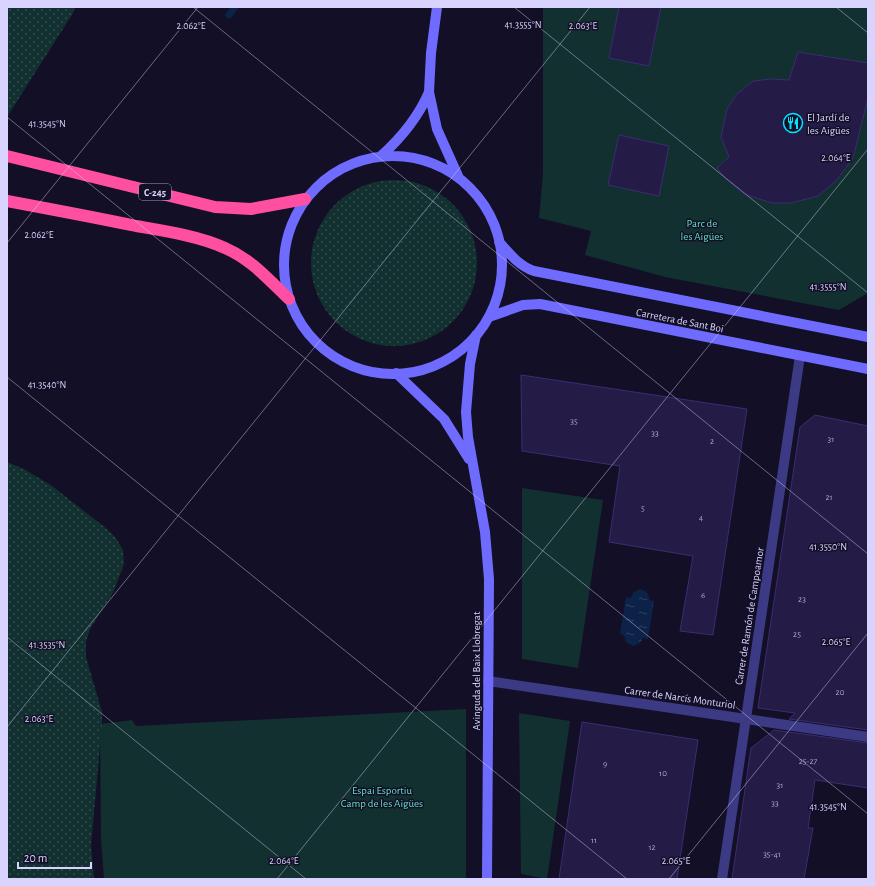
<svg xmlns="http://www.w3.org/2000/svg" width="875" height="886" font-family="'Alegreya Sans',sans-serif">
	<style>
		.green { fill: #12302f; fill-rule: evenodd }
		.garden { fill: url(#garden-dots) }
		.water { fill: url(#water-ripples) }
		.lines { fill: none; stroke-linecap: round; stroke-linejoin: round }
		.stream { stroke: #0c2248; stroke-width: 7 }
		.building { fill: #241b47; stroke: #3b2d73 }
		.street { stroke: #3d3a85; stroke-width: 10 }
		.secondary { stroke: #6f6bff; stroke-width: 10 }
		.highway { stroke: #ff4fa3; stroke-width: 12 }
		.ticks { fill: none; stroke: #d9d4ff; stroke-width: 1; stroke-opacity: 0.45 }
		.labels { text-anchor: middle; stroke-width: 3; stroke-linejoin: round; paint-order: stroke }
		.number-label { font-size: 9px; fill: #aca6d1 }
		.shield { fill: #130f26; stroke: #9e99be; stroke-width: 1 }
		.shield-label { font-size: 10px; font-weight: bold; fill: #d9d4ff }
		.poi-label { font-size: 11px; fill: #d9d4ff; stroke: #130f26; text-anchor: start }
		.park-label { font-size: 11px; fill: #5fe0c0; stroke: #130f26 }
		.street-label { font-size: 11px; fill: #d9d4ff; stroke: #130f26 }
		.ticks-label { font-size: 10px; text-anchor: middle; fill: #d9d4ff; stroke: #130f26; stroke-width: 3; stroke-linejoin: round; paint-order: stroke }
	</style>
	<defs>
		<pattern id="garden-dots" width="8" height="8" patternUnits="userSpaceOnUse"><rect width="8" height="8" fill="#12302f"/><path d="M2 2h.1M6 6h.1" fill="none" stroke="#344d4e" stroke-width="1.8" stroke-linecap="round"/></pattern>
		<pattern id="water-ripples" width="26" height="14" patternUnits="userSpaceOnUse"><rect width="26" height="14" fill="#0c2248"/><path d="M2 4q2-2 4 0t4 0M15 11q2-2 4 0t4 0" fill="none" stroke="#2f4163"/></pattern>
	</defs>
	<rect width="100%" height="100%" fill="#130f26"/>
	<path class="green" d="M543,7H619L609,58L649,66L661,7H868V63L798,52L789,80L771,79L753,81L736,95L727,109L721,137L729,157L717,168L726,179L744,194L772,203H791L818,196L836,181L853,158L868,98V293L839,310L665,277L585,255L591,231L539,218L543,174ZM619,135L669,146L659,196L608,185Z
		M522,488L603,500L578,668L522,659Z
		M466,709V879H104L101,839L100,724L132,720L136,726Z
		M519,713L570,721L547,879L521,874Z"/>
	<path class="garden" d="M7,7H75L73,13L7,117Z
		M311 263a83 83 0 1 1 166 0a83 83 0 1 1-166 0Z
		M7,462L24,469L52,486L107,529L116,538L123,550L124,564L113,593L90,629L86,642V657L102,712V725L91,845L94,879H7Z"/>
	<path class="water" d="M640,589L647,592L650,600L654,601L648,639L643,638L640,643L633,646L626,642L624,635L620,634L626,597L631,598L633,593Z"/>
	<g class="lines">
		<path class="stream" d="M229,15L235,7"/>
	</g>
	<path class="building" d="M619,7H661L649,66L609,58Z
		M798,52L868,63V98L853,158L836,181L818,196L791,203H772L744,194L726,179L717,168L729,157L721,137L727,109L736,95L753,81L771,79L789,80Z
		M619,135L669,146L659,196L608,185Z
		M521,375L747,409L713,635L680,631L693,556L609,542L620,466L522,451Z
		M815,415L868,426V730L789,719L795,713L758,708L800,427Z
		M582,722L698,740L677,879H559Z
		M774,730L868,743V788L815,780L808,828H813L804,879H732L751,748Z"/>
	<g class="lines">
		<path class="street" d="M488,681L868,737
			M722,879L800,356"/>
		<path class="secondary" d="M437,7L431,53L429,92L437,129L459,178
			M381,156C401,138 418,118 429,92
			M284 265a109 109 0 1 1 218 0a109 109 0 1 1-218 0Z
			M499,242C510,254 519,266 534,271L868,337
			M489,317L523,305L540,304L868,369
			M476,335L470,364L466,412L468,437L485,532L489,579L487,879
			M396,373L444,419L469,459"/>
		<path class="highway" d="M7,156L215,207L251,209L305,199
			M7,201C50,209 93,217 136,226C165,231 199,236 225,248C251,259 269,280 289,299"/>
	</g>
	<path class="ticks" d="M193,7L868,554M514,7L868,293M836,7L868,33M7,117L868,814M7,243L198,7M7,377L627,879M7,637L306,879M7,727L590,7M277,879L868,149M669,879L868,633"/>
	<defs>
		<symbol id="restaurant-ring" viewBox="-11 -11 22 22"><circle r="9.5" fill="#130f26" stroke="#00e5ff" stroke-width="1.5"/><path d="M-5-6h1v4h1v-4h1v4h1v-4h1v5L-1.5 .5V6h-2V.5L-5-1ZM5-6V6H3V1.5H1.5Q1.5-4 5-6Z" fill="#00e5ff"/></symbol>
	</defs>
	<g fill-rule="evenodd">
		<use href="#restaurant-ring" x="782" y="112" width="22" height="22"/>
	</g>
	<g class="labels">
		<g class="number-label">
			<text x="574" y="424">35</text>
			<text x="655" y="436">33</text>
			<text x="831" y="442">31</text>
			<text x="712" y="444">2</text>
			<text x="829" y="500">21</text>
			<text x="643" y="511">5</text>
			<text x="701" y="520">4</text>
			<text x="703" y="598">6</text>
			<text x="802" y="602">23</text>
			<text x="797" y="637">25</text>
			<text x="840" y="695">20</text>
			<text x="808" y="764">25-27</text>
			<text x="605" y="767">9</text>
			<text x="663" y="776">10</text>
			<text x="780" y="788">31</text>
			<text x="775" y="806">33</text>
			<text x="594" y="843">11</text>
			<text x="652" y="850">12</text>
			<text x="772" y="857">35-41</text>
		</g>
		<rect class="shield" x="139" y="184" width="32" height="16" rx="3"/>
		<g class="shield-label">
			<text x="155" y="196">C-245</text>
		</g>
		<g class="poi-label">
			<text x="807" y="121">El Jardí de<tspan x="807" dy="13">les Aigües</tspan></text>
		</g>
		<g class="park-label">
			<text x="702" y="227">Parc de<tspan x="702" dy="13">les Aigües</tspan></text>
			<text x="382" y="794">Espai Esportiu<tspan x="382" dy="13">Camp de les Aigües</tspan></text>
		</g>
		<g class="street-label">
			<text transform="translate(680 320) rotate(11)" y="4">Carretera de Sant Boi</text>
			<text transform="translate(749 616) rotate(-81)" y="4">Carrer de Ramón de Campoamor</text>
			<text transform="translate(476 671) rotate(-90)" y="4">Avinguda del Baix Llobregat</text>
			<text transform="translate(680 697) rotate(8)" y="4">Carrer de Narcís Monturiol</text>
		</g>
	</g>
	<g class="ticks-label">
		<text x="523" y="28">41.3555°N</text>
		<text x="583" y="29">2.063°E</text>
		<text x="191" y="29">2.062°E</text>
		<text x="47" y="127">41.3545°N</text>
		<text x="836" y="161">2.064°E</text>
		<text x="39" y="238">2.062°E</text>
		<text x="828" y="290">41.3555°N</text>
		<text x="47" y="388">41.3540°N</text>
		<text x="828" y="550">41.3550°N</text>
		<text x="836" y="645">2.065°E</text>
		<text x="47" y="648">41.3535°N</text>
		<text x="39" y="722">2.063°E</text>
		<text x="828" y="810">41.3545°N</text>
		<text x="284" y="864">2.064°E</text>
		<text x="676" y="864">2.065°E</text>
	</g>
	<rect width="875" height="886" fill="none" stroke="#d9d4ff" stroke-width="16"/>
	<path d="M18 862v6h73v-6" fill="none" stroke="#d9d4ff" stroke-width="2"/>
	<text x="24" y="862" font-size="12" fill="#d9d4ff" stroke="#130f26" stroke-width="3" paint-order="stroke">20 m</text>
</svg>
